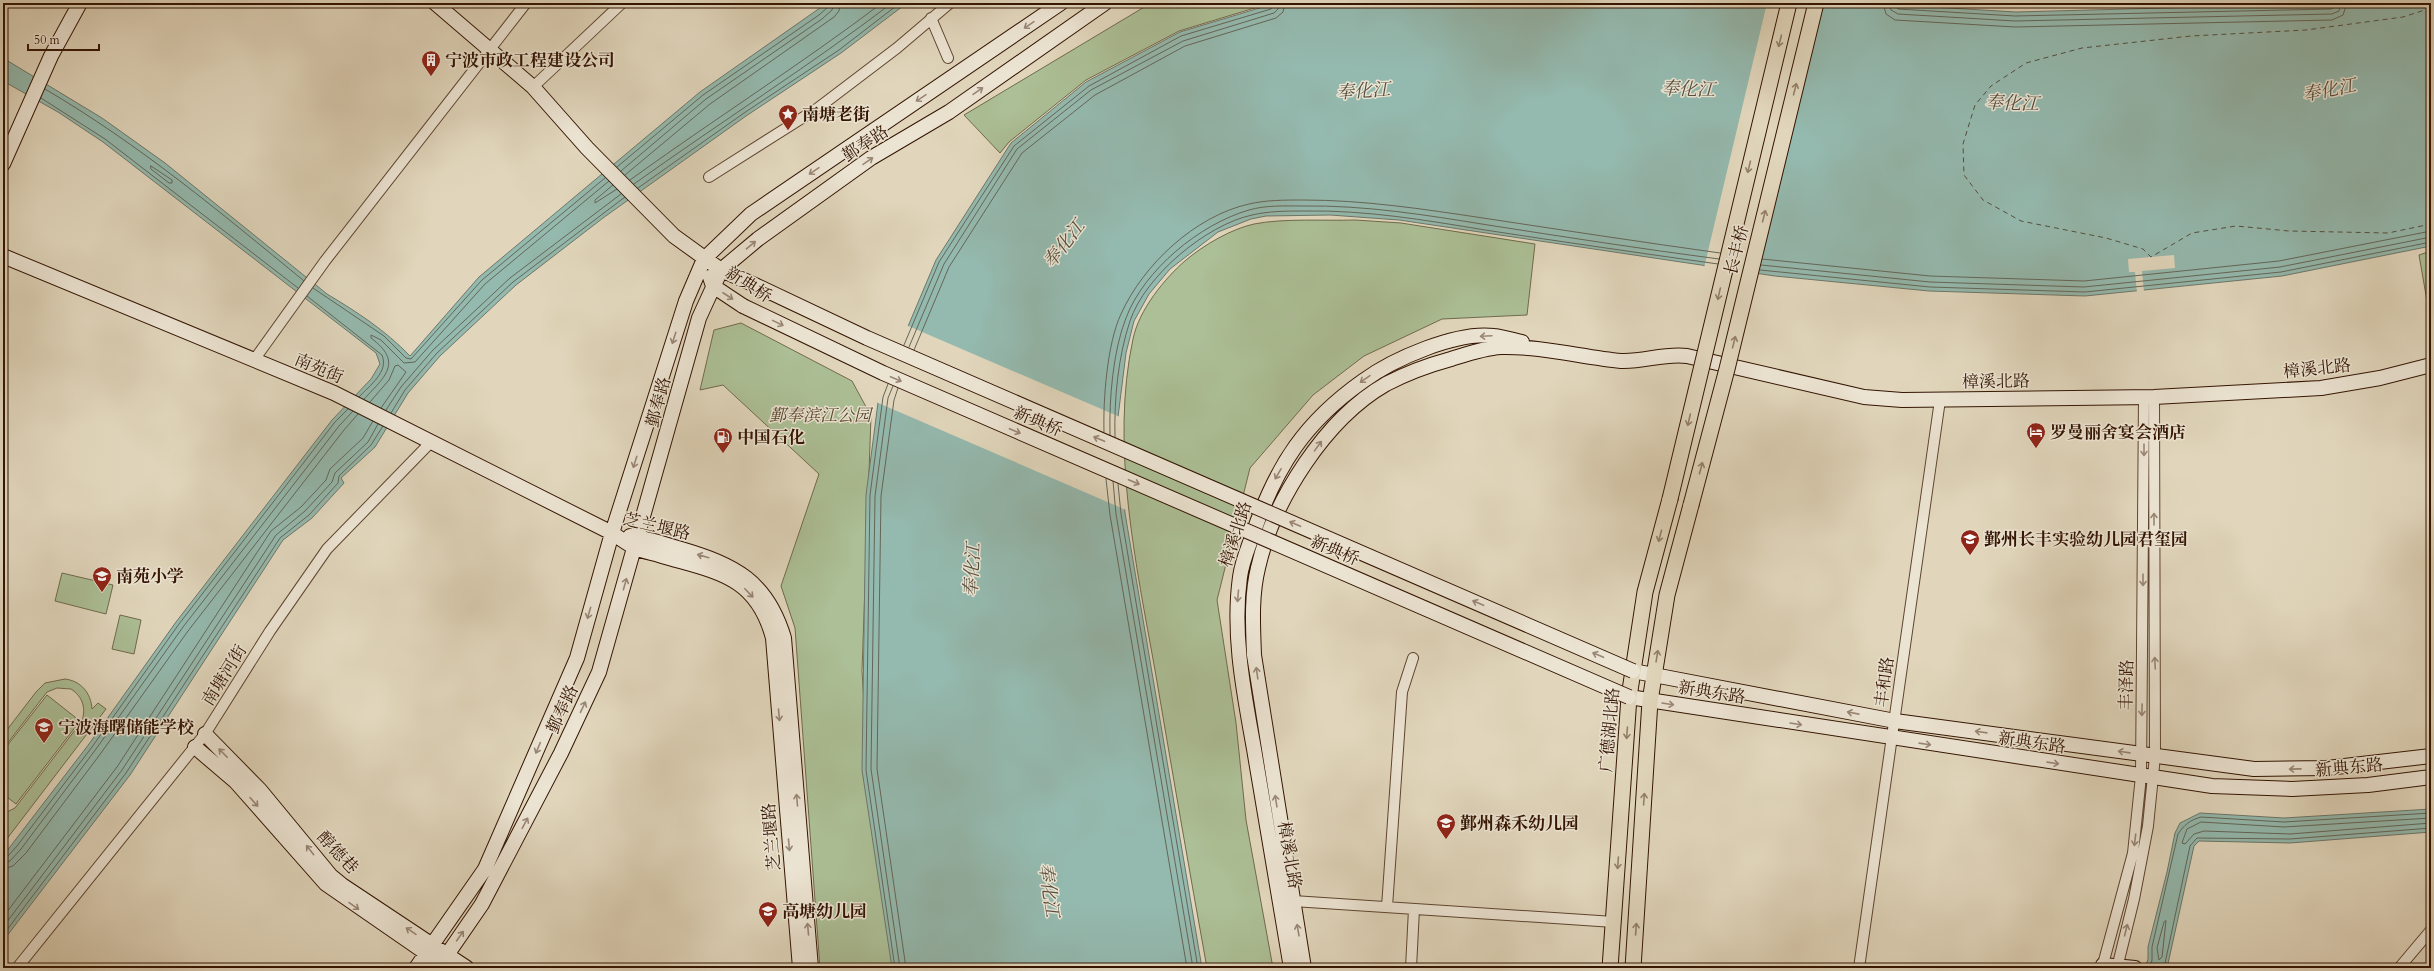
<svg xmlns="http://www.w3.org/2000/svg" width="2434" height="971" font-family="Cardo,'Noto Serif SC',serif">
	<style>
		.green { fill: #acbf96; stroke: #706a4c }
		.water { fill: #94b9ae; stroke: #6d7769 }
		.pier { fill: #e1d6bc }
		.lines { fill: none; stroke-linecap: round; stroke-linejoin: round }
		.shore { stroke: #646658; stroke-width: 1 }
		.ferry { stroke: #554e3e; stroke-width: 1; stroke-dasharray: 5 4; stroke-linecap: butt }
		.street-casing { stroke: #5e4430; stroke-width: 12 }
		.secondary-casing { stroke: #331402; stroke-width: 16 }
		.primary-casing { stroke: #331402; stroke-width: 17 }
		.street { stroke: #ece4d3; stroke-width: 10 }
		.secondary { stroke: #ece4d3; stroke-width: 14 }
		.primary { stroke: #e1d6bc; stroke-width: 15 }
		.secondary-bridge-casing { stroke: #331402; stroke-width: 16; stroke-linecap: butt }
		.primary-bridge-casing { stroke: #331402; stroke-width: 17; stroke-linecap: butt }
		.secondary-bridge { stroke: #ece4d3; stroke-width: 14 }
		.primary-bridge { stroke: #e1d6bc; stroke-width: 15 }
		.oneway { stroke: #998675 }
		.oneway2 { stroke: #937f68 }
		.labels { text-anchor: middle; stroke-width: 3; stroke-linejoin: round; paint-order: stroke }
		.poi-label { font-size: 17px; font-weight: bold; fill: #331402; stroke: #ece4d3; text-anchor: start }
		.street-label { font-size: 17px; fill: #331402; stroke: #ece4d3 }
		.park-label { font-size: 17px; font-style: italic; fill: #57472e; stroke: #ece4d3 }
		.water-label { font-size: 18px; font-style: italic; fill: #554e3e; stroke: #ece4d3 }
	</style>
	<rect width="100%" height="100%" fill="#e1d6bc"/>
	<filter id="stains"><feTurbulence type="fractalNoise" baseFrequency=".005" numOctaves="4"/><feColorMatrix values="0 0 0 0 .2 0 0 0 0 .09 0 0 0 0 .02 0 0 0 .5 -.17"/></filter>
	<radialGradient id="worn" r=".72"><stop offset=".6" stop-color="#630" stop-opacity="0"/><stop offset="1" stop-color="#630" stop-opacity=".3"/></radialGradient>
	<path class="green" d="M1151,3H1271L1179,31L1086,80L1009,142L1000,153L964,115Z
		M1355,220L1401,223L1535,244L1527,315L1442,319L1364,356L1313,395L1250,468L1217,600L1236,723L1246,820L1273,968H1207C1189,869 1172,770 1155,670C1136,564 1110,446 1133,339C1139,310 1164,279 1186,260C1204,245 1231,229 1254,224C1284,218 1325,221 1355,220Z
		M2431,251V324L2419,255Z
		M741,323L852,381L871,416L862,671L871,813L896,968H820L795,628L781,586L819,474L723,385L700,390L714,330Z
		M62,573L113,585L106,614L55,601Z
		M120,615L141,620L134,654L112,649Z
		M65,679C81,681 91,693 92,709L98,703L106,709L3,844V825L5,822H3V814L15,808L82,721C86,708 83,697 71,689L57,688L47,692L3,749V735L36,692L45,683Z
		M47,695L80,721L16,804L3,794V751Z"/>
	<path class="water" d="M827,3H907L841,53L746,116L603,218L516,285L440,356L408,393L375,447L341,478L344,483L312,518L283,540L130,775L3,941V856L89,744L176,622L332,420L371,379L380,364L376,353L103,142L58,112L3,81V58L102,118L165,163L327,294C357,312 385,330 410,356L479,277L700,92Z
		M1276,3H1865L2016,12L2350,3H2431V246L2282,276L2085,296L1929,291L1775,276L1399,220L1330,215L1266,216L1251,219L1218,232L1170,269L1149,294L1134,321L1126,353L1118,417L1125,513L1202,968H892L862,770L866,495L879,395L936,260L1011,143L1086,82L1180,32Z
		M2431,809V832L2290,843L2199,841L2194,846L2167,968H2145L2148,959V947L2167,872L2175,833L2180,823L2200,813L2284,818Z"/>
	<path class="pier" d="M1767,3H1822L1758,276L1704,268Z
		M2174,255L2175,268L2142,271L2144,292L2137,293L2135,272H2129L2128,259Z
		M906,325L1120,417L1126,510L876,402L877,395Z"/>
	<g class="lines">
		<path class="shore" d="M1883,3L1886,14L1895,20L2015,27L2332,20L2343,15L2347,3
			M1889,3L1891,10L1898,14L2015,21L2332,14L2339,11L2341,3
			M1894,3L1898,9L2015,16L2331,9L2335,7L2336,3
			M45,89C140,145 219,211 304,281
			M41,98L105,139L298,288
			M151,166L172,180V183H169L151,169Z
			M617,167L703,95L819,15L828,7L829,3
			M621,171L706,99L822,19L832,10L834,3
			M625,175L710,104L834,17L839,11L840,3
			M630,180C713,120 800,65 882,3
			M634,184C719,123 808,67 892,3
			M613,185L595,200V203L617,189
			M638,188L744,113L839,50L900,3
			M1762,259L1930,276L2084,281L2279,261L2431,231
			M1761,265L1930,282L2084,287L2280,267L2431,237
			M1760,270L1930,287L2085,292L2281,272L2431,242
			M313,288L384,336L406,358L411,359L482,280L605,178
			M307,296L382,355C389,372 370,385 359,397
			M904,345L939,262L1014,146L1089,86L1181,36L1271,9L1274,3
			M909,347L944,264L1017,149L1091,90L1183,41L1274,13L1278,9L1279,3
			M914,350L949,267L1022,153L1095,95L1185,46L1276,18L1283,12L1285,3
			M888,384L883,397L870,495L866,770L895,968
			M893,386L888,398L875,496L871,769L900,968
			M898,388L894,400L881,496L877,769L906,968
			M364,399C386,376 403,362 371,338V335L381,340L404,363L415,362L485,284L609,181
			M370,402L389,380L395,366L398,365L406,372L381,408
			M386,410L401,387L433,350L510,278L621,194
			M391,413L405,390L437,353L513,282L625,197
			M1104,432C1103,400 1107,344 1121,314C1143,265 1195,216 1249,204C1266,200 1285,200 1303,200C1364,200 1423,209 1483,218C1562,230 1641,242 1720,253
			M1110,435C1109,399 1113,351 1126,318C1144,270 1200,224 1249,210C1266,205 1285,206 1302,206C1365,205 1426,215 1488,225C1565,237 1642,249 1719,259
			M1115,437C1114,399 1118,357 1130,321C1145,276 1206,225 1252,215C1269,211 1287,211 1305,211C1366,210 1425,220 1485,230C1563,242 1640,253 1718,264
			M1106,479L1110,515L1187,968
			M1113,481L1116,514L1193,968
			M1118,484L1121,514L1198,968
			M2431,818L2284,827L2201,822L2187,829L2182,843L2185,844L2194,834L2204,831L2290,834L2431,823
			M3,858L7,857L17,846L92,747L179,624L335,422L348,409
			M3,863L10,861L21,849L96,749L183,627L339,426L353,411
			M3,869L13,866L26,853L101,753L188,631L344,430L358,414
			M3,917L117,767L271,531L301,507L326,480L330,469L363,438L373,421
			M2166,921L2162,957L2159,960L2157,948L2164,922Z
			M3,927L122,770L276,535L305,511L332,482L335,473L368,442L378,424
			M3,935L126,773L280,538L309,515L338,483L339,476L371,445L383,426
			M2150,968L2152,960V947L2178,834C2184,825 2190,820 2201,817L2284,822L2431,813
			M2164,968L2190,846L2197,838L2290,839L2431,828"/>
		<path class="ferry" d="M2431,8L2403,17L2306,30L2191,36L2082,48L2026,63L1991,86L1975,105L1963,144L1964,175L1983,200L2021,221L2106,238L2143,249L2151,257L2192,233L2236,226L2289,231L2388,233L2431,224"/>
		<defs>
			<path id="street" d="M931,18L948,58
				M533,87L622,3
				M709,177L818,108L897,48L950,3
				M254,360L325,261L526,3
				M1293,901L1614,922
				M1387,907L1402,692L1413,658
				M17,968L205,734L270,631L327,549L432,441
				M1411,968L1414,909
				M1859,968L1940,400
				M2102,968L2133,853L2141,776L2144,397
				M2117,968L2134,899L2148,826L2155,756L2154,397
				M2399,968L2431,930"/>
			<path id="secondary" d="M435,3L533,87L587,148L674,236L721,270L755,285
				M3,164L51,56L80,3
				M3,256L334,393L612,533C620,538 627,544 636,548C644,552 654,553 662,556C716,572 756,575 773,638L800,968
				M710,277L713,286L743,306
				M630,536C647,538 664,544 681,549C735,565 767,581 784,638L811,968
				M1633,671L1895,721L2254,769L2327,768L2431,756
				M1629,697L2212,786L2292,789L2368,785L2431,777
				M205,734L260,790L331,876L342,885L467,968
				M195,747L236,782L326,884L433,958
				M2103,965L2135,968
				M416,968L485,869L577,658L612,533L686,301L704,259L751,214L1061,3
				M438,968L482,904L561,753L599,672L699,318L721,270L758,239L871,158L949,112L1105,3
				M1291,968C1278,895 1266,822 1254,749C1244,693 1232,635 1240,577C1242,561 1249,546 1254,531C1277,465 1305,422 1363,381C1393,359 1457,331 1494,336C1503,337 1513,340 1522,342
				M1304,968L1254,655C1253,627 1251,596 1258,568C1273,501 1325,419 1386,384C1407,373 1429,365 1451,359C1467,354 1484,348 1501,347C1540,346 1582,357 1621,361C1644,362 1664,353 1687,356L1864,397L1902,400L2154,397L2321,388L2380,378L2431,365"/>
			<path id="primary" d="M1610,968L1629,697L1645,592L1670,499
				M1633,968L1650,701L1667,595L1691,505"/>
		</defs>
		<use href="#street" class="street-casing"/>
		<use href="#secondary" class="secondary-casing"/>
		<use href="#primary" class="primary-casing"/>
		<use href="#street" class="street"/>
		<use href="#secondary" class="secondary"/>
		<use href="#primary" class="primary"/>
		<defs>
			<path id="secondary-bridge" d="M755,285L867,338L1633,671
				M743,306L883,373L1629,697"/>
			<path id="primary-bridge" d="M1670,499L1789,3
				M1691,505L1727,369L1816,3"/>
		</defs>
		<use href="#secondary-bridge" class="secondary-bridge-casing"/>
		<use href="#primary-bridge" class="primary-bridge-casing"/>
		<use href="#secondary-bridge" class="secondary-bridge"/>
		<use href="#primary-bridge" class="primary-bridge"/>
	</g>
	<defs><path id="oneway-shaft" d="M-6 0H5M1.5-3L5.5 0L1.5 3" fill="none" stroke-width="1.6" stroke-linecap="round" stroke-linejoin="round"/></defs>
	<g class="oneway">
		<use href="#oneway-shaft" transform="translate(1029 25) rotate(146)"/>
		<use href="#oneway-shaft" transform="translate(978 91) rotate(-35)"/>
		<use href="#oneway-shaft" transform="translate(921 98) rotate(146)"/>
		<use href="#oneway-shaft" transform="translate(868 161) rotate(-35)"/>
		<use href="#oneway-shaft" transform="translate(814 171) rotate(146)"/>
		<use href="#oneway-shaft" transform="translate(751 245) rotate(-40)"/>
		<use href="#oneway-shaft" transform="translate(728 296) rotate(33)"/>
		<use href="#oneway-shaft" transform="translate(778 323) rotate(26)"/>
		<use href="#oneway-shaft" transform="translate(1486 336) rotate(177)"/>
		<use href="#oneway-shaft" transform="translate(674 338) rotate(108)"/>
		<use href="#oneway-shaft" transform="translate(896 379) rotate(23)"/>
		<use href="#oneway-shaft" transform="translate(1365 379) rotate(145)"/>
		<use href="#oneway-shaft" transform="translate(1015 431) rotate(23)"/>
		<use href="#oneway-shaft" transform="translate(1099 439) rotate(-157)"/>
		<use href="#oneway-shaft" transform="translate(1318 446) rotate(-54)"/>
		<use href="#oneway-shaft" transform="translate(2144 450) rotate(90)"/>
		<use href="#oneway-shaft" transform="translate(635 462) rotate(108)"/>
		<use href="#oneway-shaft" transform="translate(1278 474) rotate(120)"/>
		<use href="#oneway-shaft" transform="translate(1134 482) rotate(23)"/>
		<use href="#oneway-shaft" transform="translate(2154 519) rotate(-90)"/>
		<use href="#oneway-shaft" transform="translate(1295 524) rotate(-157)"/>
		<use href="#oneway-shaft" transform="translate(703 556) rotate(-164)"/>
		<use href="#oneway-shaft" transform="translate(2143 580) rotate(90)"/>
		<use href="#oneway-shaft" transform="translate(625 584) rotate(-74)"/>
		<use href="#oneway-shaft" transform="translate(749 593) rotate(46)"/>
		<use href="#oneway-shaft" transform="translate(1238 596) rotate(95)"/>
		<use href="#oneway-shaft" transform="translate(1478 603) rotate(-157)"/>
		<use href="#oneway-shaft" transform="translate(589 613) rotate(106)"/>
		<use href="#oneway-shaft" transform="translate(1598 655) rotate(-157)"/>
		<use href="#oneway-shaft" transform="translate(2155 663) rotate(-93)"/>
		<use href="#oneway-shaft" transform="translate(1257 673) rotate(-98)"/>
		<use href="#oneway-shaft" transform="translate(1668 704) rotate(9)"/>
		<use href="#oneway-shaft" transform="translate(583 707) rotate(-65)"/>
		<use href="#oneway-shaft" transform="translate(2142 710) rotate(91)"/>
		<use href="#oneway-shaft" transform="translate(1853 713) rotate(-169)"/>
		<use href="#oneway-shaft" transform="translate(779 715) rotate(85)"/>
		<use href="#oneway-shaft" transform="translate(1796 724) rotate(9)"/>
		<use href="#oneway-shaft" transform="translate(1981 732) rotate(-172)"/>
		<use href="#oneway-shaft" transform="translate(1925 744) rotate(8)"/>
		<use href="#oneway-shaft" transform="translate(538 748) rotate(113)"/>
		<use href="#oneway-shaft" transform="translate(2124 752) rotate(-172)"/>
		<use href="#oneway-shaft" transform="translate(223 753) rotate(-135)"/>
		<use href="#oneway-shaft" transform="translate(2053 763) rotate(8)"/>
		<use href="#oneway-shaft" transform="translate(2295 769) rotate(179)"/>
		<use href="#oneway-shaft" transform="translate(797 800) rotate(-95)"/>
		<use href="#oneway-shaft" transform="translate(1276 801) rotate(-99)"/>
		<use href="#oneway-shaft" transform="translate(254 802) rotate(48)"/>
		<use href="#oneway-shaft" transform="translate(525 823) rotate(-62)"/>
		<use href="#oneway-shaft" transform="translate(2135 840) rotate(97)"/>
		<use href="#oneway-shaft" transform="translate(789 845) rotate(85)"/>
		<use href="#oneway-shaft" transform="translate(310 850) rotate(-128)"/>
		<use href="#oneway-shaft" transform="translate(354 906) rotate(35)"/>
		<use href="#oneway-shaft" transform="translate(808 929) rotate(-95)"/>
		<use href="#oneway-shaft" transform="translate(1298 930) rotate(-100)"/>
		<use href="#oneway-shaft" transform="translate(2126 930) rotate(-76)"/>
		<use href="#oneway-shaft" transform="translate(411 931) rotate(-146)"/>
		<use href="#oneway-shaft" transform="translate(460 936) rotate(-55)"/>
	</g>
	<g class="oneway2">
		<use href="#oneway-shaft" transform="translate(1780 41) rotate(104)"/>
		<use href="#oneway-shaft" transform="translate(1795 89) rotate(-76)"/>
		<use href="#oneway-shaft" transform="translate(1749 167) rotate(104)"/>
		<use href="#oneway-shaft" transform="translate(1764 216) rotate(-76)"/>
		<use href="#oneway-shaft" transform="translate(1719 294) rotate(103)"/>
		<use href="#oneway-shaft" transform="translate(1734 342) rotate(-76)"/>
		<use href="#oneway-shaft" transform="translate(1689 420) rotate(103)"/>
		<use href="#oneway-shaft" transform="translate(1701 468) rotate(-75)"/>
		<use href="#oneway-shaft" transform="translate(1660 536) rotate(105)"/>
		<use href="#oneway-shaft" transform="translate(1657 656) rotate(-81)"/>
		<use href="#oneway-shaft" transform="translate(1627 733) rotate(94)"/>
		<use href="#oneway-shaft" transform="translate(1644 799) rotate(-86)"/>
		<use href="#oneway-shaft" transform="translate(1618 863) rotate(94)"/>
		<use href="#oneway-shaft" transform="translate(1636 929) rotate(-86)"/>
	</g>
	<defs>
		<symbol id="building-pin" viewBox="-11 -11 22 30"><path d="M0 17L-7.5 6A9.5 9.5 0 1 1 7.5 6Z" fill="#8f2418" stroke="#ece4d3"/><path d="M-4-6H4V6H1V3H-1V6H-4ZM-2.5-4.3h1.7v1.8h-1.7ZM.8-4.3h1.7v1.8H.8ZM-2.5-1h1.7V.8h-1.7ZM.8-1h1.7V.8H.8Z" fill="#fff"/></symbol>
		<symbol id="sight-pin" viewBox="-11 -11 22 30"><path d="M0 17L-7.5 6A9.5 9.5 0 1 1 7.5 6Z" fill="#8f2418" stroke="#ece4d3"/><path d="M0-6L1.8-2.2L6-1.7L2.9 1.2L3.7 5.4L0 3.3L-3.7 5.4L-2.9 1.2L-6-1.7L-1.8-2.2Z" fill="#fff"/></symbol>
		<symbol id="hotel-pin" viewBox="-11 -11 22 30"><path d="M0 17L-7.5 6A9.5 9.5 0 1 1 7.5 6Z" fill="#8f2418" stroke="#ece4d3"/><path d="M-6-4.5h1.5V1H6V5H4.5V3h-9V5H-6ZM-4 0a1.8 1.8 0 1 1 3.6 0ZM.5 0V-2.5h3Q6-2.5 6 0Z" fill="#fff"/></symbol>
		<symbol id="fuel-pin" viewBox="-11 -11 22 30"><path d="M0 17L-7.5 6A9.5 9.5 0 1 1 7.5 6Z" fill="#8f2418" stroke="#ece4d3"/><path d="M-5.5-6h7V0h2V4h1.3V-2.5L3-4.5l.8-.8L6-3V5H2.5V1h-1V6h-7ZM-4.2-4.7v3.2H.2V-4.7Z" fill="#fff"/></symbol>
		<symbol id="school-pin" viewBox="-11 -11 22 30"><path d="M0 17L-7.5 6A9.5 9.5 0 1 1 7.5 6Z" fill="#8f2418" stroke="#ece4d3"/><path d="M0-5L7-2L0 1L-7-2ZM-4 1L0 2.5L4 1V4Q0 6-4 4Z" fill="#fff"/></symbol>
		<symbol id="university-pin" viewBox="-11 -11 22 30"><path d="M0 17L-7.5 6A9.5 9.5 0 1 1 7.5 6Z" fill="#8f2418" stroke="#ece4d3"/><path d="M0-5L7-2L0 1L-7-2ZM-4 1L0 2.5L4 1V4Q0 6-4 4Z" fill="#fff"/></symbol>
	</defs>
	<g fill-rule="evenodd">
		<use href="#building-pin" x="420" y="49" width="22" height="30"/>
		<use href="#sight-pin" x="777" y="103" width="22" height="30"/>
		<use href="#hotel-pin" x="2025" y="421" width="22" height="30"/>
		<use href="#fuel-pin" x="712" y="426" width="22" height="30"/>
		<use href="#school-pin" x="1959" y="528" width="22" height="30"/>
		<use href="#school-pin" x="91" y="565" width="22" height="30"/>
		<use href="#university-pin" x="33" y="716" width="22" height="30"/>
		<use href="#school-pin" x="1435" y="812" width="22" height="30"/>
		<use href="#school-pin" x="757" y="900" width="22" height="30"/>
	</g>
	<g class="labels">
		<g class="poi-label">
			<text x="445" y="66">宁波市政工程建设公司</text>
			<text x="802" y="120">南塘老街</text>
			<text x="2050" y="438">罗曼丽舍宴会酒店</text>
			<text x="737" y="443">中国石化</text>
			<text x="1984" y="545">鄞州长丰实验幼儿园君玺园</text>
			<text x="116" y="582">南苑小学</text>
			<text x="58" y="733">宁波海曙储能学校</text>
			<text x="1460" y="829">鄞州森禾幼儿园</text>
			<text x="782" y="917">高塘幼儿园</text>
		</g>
		<g class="street-label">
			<text transform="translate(865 143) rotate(-33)" y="6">鄞奉路</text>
			<text transform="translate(1736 250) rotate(-76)" y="6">长丰桥</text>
			<text transform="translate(749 284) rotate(33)" y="6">新典桥</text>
			<text transform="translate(319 368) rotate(23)" y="6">南苑街</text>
			<text transform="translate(2317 368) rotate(-6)" y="6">樟溪北路</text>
			<text transform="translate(1996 381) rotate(-1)" y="6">樟溪北路</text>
			<text transform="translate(658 402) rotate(-75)" y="6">鄞奉路</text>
			<text transform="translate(1038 421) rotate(23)" y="6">新典桥</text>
			<text transform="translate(657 526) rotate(13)" y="6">芝兰堰路</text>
			<text transform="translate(1235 534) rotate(-72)" y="6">樟溪北路</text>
			<text transform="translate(1335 550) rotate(23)" y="6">新典桥</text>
			<text transform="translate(224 675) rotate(-58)" y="6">南塘河街</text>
			<text transform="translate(1884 682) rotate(-82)" y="6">丰和路</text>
			<text transform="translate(2126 685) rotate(-89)" y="6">丰泽路</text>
			<text transform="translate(1712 692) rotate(9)" y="6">新典东路</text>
			<text transform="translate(562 709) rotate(-65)" y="6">鄞奉路</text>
			<text transform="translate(1609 730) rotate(-85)" y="6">广德湖北路</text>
			<text transform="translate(2032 742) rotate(8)" y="6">新典东路</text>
			<text transform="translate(2349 767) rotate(-5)" y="6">新典东路</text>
			<text transform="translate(771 837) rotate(-95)" y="6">芝兰堰路</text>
			<text transform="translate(338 852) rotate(47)" y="6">醇德巷</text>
			<text transform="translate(1290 855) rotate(80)" y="6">樟溪北路</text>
		</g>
		<g class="park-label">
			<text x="820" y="421">鄞奉滨江公园</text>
		</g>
		<g class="water-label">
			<text transform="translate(1688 89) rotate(2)" y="6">奉化江</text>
			<text transform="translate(2329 90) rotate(-11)" y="6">奉化江</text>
			<text transform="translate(1363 91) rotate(-4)" y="6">奉化江</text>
			<text transform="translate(2012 103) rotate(2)" y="6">奉化江</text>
			<text transform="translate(1064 244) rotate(-52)" y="6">奉化江</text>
			<text transform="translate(972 570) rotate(-87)" y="6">奉化江</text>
			<text transform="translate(1049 890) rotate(82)" y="6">奉化江</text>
		</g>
	</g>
	<rect width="2434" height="971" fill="none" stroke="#e1d6bc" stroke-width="16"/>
	<rect x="4" y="4" width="2426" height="963" fill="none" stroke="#331402" stroke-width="2"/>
	<rect x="8" y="8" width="2418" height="955" fill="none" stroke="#331402"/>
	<path d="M28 44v6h71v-6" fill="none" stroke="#331402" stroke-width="2"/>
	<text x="34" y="44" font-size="12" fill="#331402" stroke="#ece4d3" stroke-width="3" paint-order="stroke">50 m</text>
	<rect width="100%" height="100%" filter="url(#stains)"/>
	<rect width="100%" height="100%" fill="url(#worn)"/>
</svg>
